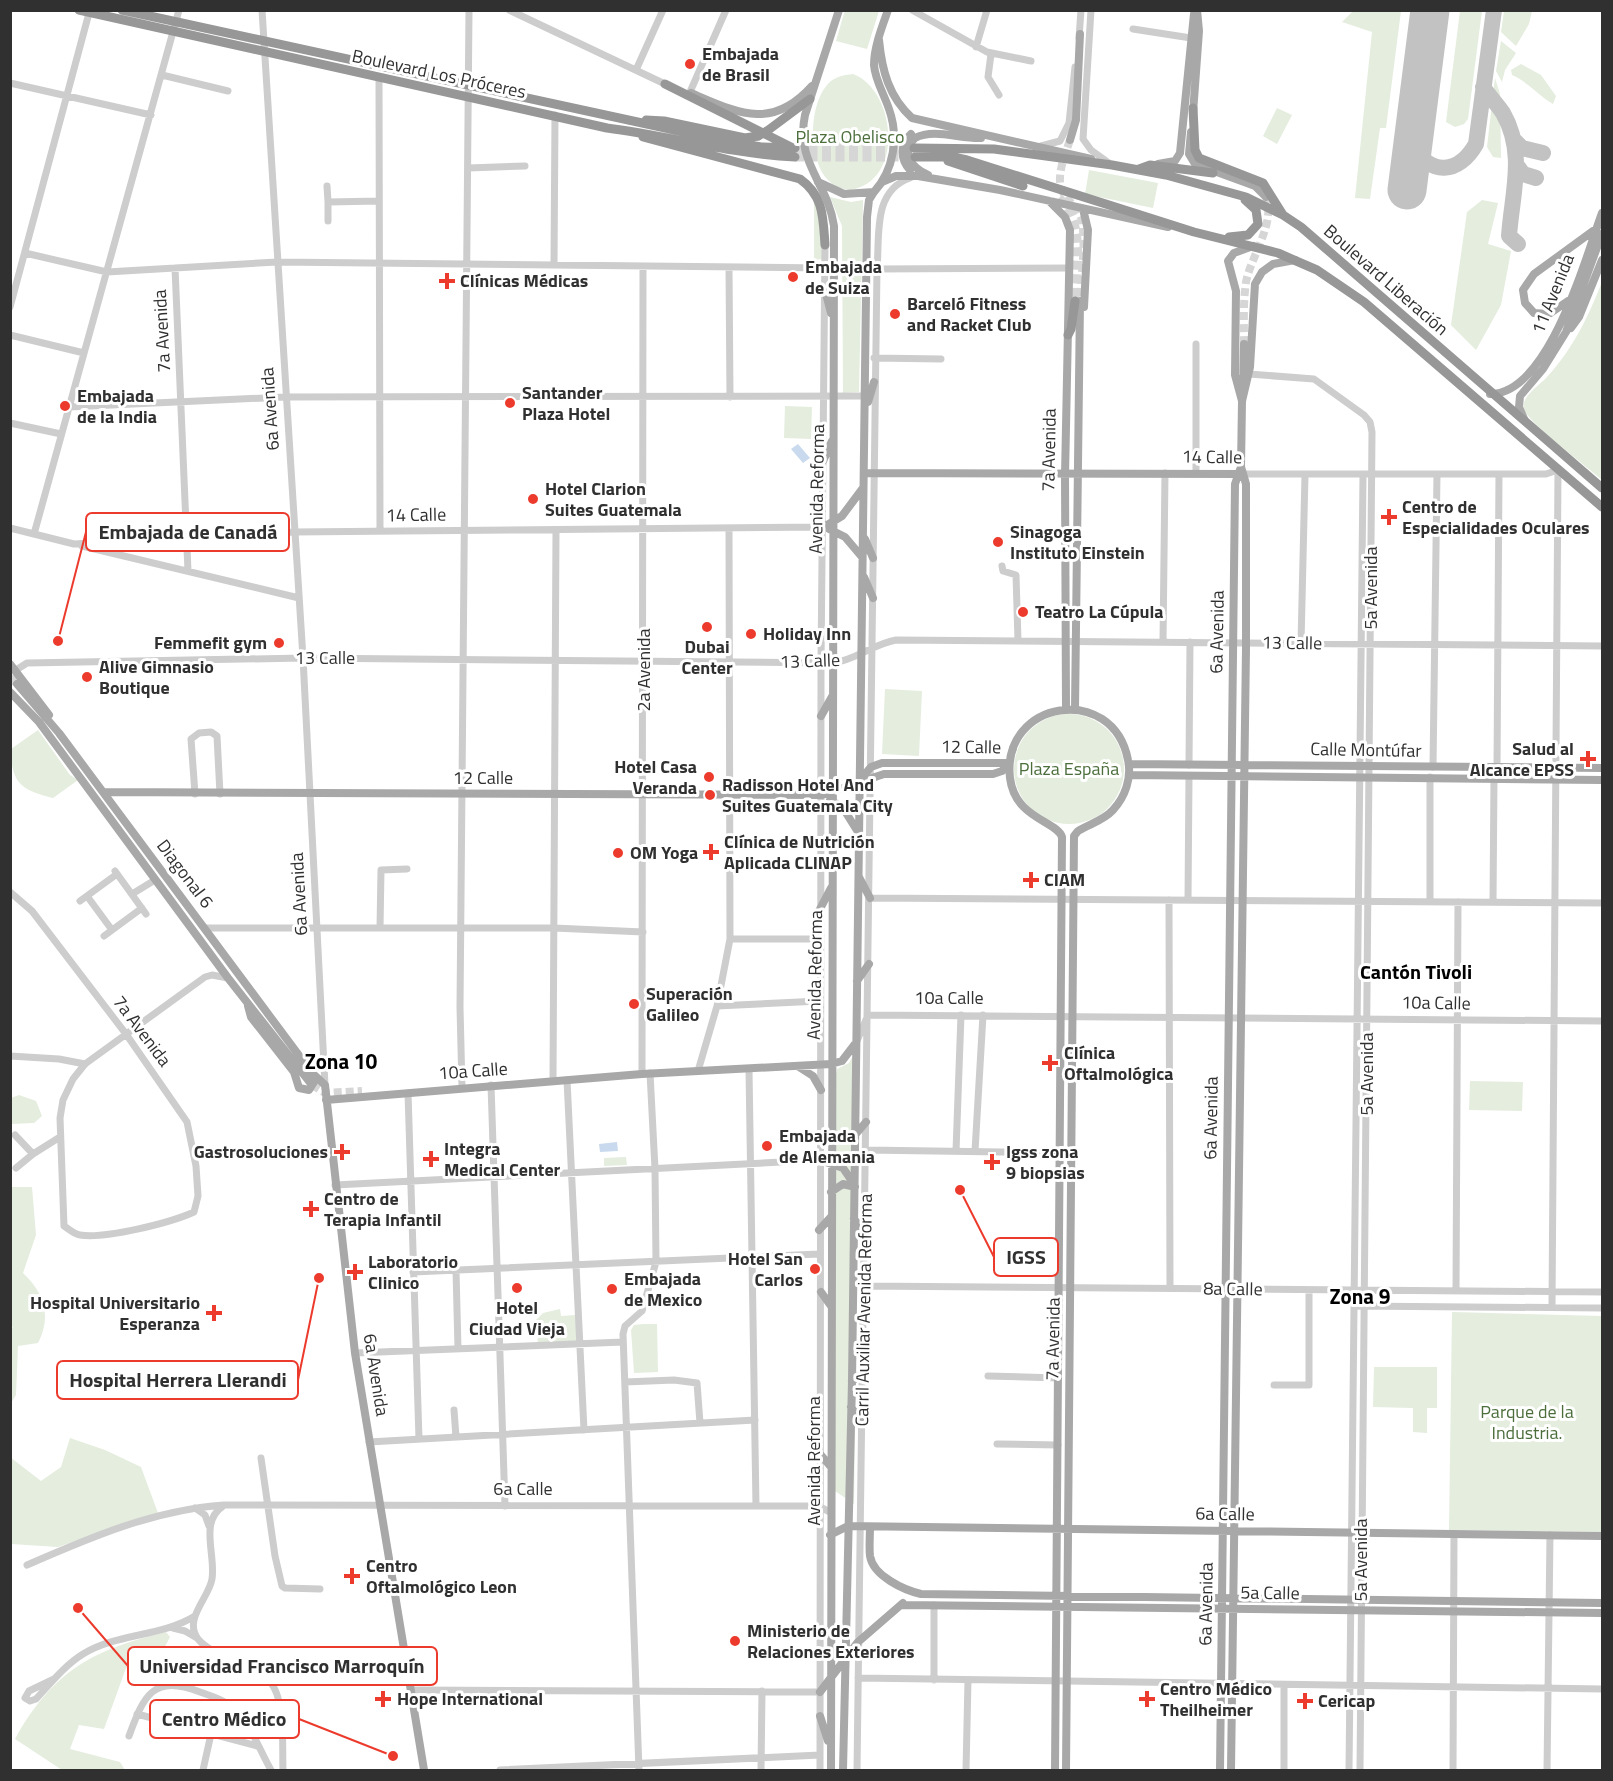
<svg xmlns="http://www.w3.org/2000/svg" width="1613" height="1781" font-family="'Titillium Web',sans-serif">
	<style>
		.green { fill: #e4edde }
		.water { fill: #c9daee }
		.lines { fill: none; stroke-linecap: round; stroke-linejoin: round }
		.taxiway { stroke: #c2c2c2; stroke-width: 16 }
		.runway { stroke: #c2c2c2; stroke-width: 39 }
		.major-tunnel { stroke: #d6d6d6; stroke-width: 8; stroke-dasharray: 8 4; stroke-linecap: butt }
		.highway-tunnel { stroke: #d6d6d6; stroke-width: 9; stroke-dasharray: 9 4.5; stroke-linecap: butt }
		.minor { stroke: #cdcdcd; stroke-width: 7 }
		.major { stroke: #a8a8a8; stroke-width: 8 }
		.highway { stroke: #979797; stroke-width: 9 }
		.highway-bridge { stroke: #979797; stroke-width: 9 }
		.poi-dot { fill: #ec3b2d; stroke: #fff; stroke-width: 2 }
		.labels { text-anchor: middle; stroke-width: 6; stroke-linejoin: round; paint-order: stroke }
		.poi-label { font-size: 18px; font-weight: bold; fill: #303030; stroke: #fff; text-anchor: start }
		.street-label { font-size: 18px; fill: #303030; stroke: #fff }
		.park-label { font-size: 18px; fill: #4b6e3b; stroke: #fff }
		.neighbourhood-label { font-size: 20px; font-weight: bold; fill: #000; stroke: #fff }
		.quarter-label { font-size: 21px; font-weight: bold; fill: #000; stroke: #fff }
		.leader { fill: none; stroke: #ec3b2d; stroke-width: 2 }
		.callout-dot { fill: #ec3b2d; stroke: #fff; stroke-width: 2 }
		.callout { fill: #fff; stroke: #ec3b2d; stroke-width: 2 }
		.callout-label { font-size: 20px; text-anchor: middle; font-weight: bold; fill: #303030 }
	</style>
	<rect width="100%" height="100%" fill="#fff"/>
	<path class="green" d="M845,10L879,11L867,49L836,41Z
		M1354,10L1401,11L1386,128H1380L1370,199L1355,198L1372,32L1342,22Z
		M1460,11H1482L1468,119L1464,124L1455,127L1446,122Z
		M1504,11H1532L1529,24L1516,46L1501,32Z
		M1501,41L1516,53L1505,70L1502,82L1496,71Z
		M1521,64L1541,75L1556,96L1553,104C1538,95 1528,82 1512,75L1511,70Z
		M853,74C895,89 906,181 850,190C842,189 835,187 829,181C807,161 808,100 831,81C838,76 845,75 853,74Z
		M1495,78L1500,94L1501,158L1493,157L1487,147Z
		M1277,108L1292,115L1277,144L1263,136Z
		M1089,170L1158,183L1153,208L1085,194Z
		M830,197L851,202L863,200L859,392L843,393L842,226Z
		M1482,200L1498,203L1488,244L1511,251L1501,305L1476,350L1451,325L1467,212Z
		M814,201L819,208L823,259L814,260Z
		M1602,282V480C1589,468 1527,422 1524,409C1521,396 1539,386 1547,377C1573,349 1588,317 1602,282Z
		M785,406L812,407L811,439L784,438Z
		M885,689L922,691L919,756L882,754Z
		M1014 769a55 55 0 1 1 110 0a55 55 0 1 1-110 0Z
		M38,730L70,775L78,780L53,798C21,790 11,783 11,749Z
		M860,1043L854,1504L835,1491V1078L837,1069L849,1063Z
		M1470,1081L1523,1082L1522,1111L1469,1110Z
		M19,1095L36,1101L42,1116L34,1123L11,1124V1098Z
		M626,1157L627,1165L604,1166V1158Z
		M11,1187H32L36,1235L23,1273C44,1293 52,1316 38,1343L18,1346L16,1395L11,1403L10,1331L13,1327L10,1326Z
		M560,1309L561,1316L576,1315L578,1341L538,1344L536,1320L543,1313Z
		M1452,1312L1602,1316V1532L1449,1530Z
		M643,1324H657L658,1372L634,1373L631,1330L634,1325Z
		M1374,1367H1437V1408H1427V1433L1413,1432V1408L1373,1407Z
		M70,1438L105,1450L141,1467L158,1513L58,1547L11,1544L10,1457L41,1481L61,1467Z
		M166,1632L170,1637L148,1679L126,1668L104,1729L79,1725L70,1749L120,1762L125,1770H62L15,1739C53,1671 92,1650 166,1632Z"/>
	<path class="water" d="M798,444L810,458L803,463L791,449Z
		M617,1142L618,1151L600,1152L599,1144Z"/>
	<g class="lines">
		<path class="taxiway" d="M1483,87C1489,96 1497,104 1503,113C1526,153 1512,193 1509,236L1518,244
			M1514,140L1522,148L1543,153
			M1413,145C1430,177 1459,174 1476,144L1494,10
			M1518,167L1523,174L1536,178"/>
		<path class="runway" d="M1407,190L1430,10"/>
		<path class="major-tunnel" d="M1070,140C1065,155 1054,180 1064,194C1070,203 1080,210 1082,221C1086,246 1081,276 1080,301
			M1244,344C1244,324 1243,303 1246,282C1251,256 1276,223 1266,197
			M10,677L17,684
			M312,1085L325,1093L362,1091"/>
		<path class="highway-tunnel" d="M795,148H900
			M795,157H909
			M1059,198C1086,224 1076,267 1075,301"/>
		<path class="minor" d="M262,10L303,658L325,1085
			M509,10L665,84
			M912,10L987,52L1031,61
			M1091,10L1083,139L1091,150L1109,163
			M1133,29L1191,38
			M1079,38L1081,10
			M976,47L987,10
			M991,54L988,77L999,95
			M636,70L663,10
			M162,75L228,91
			M379,78L380,531
			M10,83L151,115
			M690,92L726,10
			M1041,146L1060,141L1069,123L1075,67
			M468,168L525,166
			M327,186L328,202
			M328,221V202L379,201
			M25,253L107,272L277,262L825,268
			M554,265L555,115
			M729,267L730,397
			M175,268L188,571
			M877,269L1069,268
			M10,307L89,13
			M10,335L84,353
			M1196,344V474
			M874,358L941,359
			M1249,374L1314,379L1364,415L1370,422L1372,432L1360,1770
			M69,407L285,397L865,396
			M10,423L61,434
			M1244,474H1546L1558,470L1552,1307
			M10,528L74,544L294,532L824,527
			M34,534L179,10
			M82,546L299,598
			M1002,566L1003,571L1016,575L1018,641
			M1163,642L1165,473
			M1301,643L1305,475
			M16,670L27,663L303,658L833,663C856,660 873,644 896,640L1602,646
			M1189,765L1190,642
			M1433,767L1437,474
			M1497,767L1499,474
			M195,794L191,739L199,733L211,732L217,736L220,794
			M115,871L146,914
			M10,892L32,911L126,1034L187,1122L196,1166L198,1196L194,1212C170,1223 105,1239 80,1235C74,1234 69,1229 64,1226L60,1118L63,1100L73,1079L85,1064L205,977L212,975L228,978
			M132,894L155,880
			M87,896L112,930
			M870,898L1602,903
			M1169,900L1170,1288
			M1188,900L1189,776
			M80,901L117,874
			M1430,902V777
			M1493,902L1494,778
			M205,928H554L643,932
			M380,928L381,870L407,869
			M104,936L142,908
			M730,939H820
			M717,1006L820,1001
			M857,1041L868,1015L1602,1021
			M10,1056L59,1059L85,1064
			M749,1070L756,1506
			M698,1071L717,1006L730,939L729,528
			M642,1074L643,266
			M567,1080L584,1430
			M553,1081L556,530
			M491,1085L505,1506
			M462,1088L460,1007L469,10
			M408,1093L419,1439
			M15,1135L33,1154L60,1137
			M866,1150L1059,1153
			M956,1151L961,1015
			M975,1151L983,1015
			M16,1168L33,1154
			M335,1185L820,1160
			M456,1270L458,1349
			M413,1272L819,1254
			M864,1286L1602,1292
			M1456,1291L1458,902
			M1354,1306L1602,1308
			M355,1353L623,1342
			M988,1376L1058,1378
			M625,1382L674,1380L697,1383L700,1423
			M1274,1385H1309V1290
			M454,1410L456,1437
			M369,1442L755,1420
			M997,1444L1058,1445
			M261,1458L275,1556L282,1586L285,1588L320,1589
			M223,1506C199,1522 216,1555 212,1579C209,1598 183,1619 198,1639C206,1649 222,1656 233,1661C245,1667 260,1672 269,1681C286,1697 282,1748 283,1770
			M195,1508L205,1515L209,1526
			M27,1565C91,1537 154,1510 224,1505L756,1506H818L830,1512
			M934,1605V1680
			M173,1628L185,1631L197,1638
			M858,1678L1602,1689
			M54,1679L29,1691L25,1698L30,1701L36,1699C50,1684 65,1665 83,1654C117,1633 161,1637 195,1616
			M411,1690L820,1692
			M137,1714L257,1746
			M129,1736C144,1695 153,1674 200,1692C213,1697 226,1700 236,1711C252,1727 260,1751 271,1770
			M203,1770L211,1734
			M500,1770L820,1755
			M639,1770L623,1334L625,1326L642,1311L656,1262L655,1169L650,1073
			M761,1770L762,1691
			M820,1770L821,663L825,245
			M857,1770L877,269C880,236 872,191 910,178
			M966,1770L968,1680
			M1284,1770V1685
			M1349,1770L1363,475
			M1453,1770L1454,1535
			M1547,1770L1550,1535"/>
		<path class="major" d="M879,40C882,71 889,97 912,118L1091,159
			M691,93C738,113 772,131 812,86
			M1193,113L1199,31L1197,10
			M1191,132L1189,154L1195,164L1255,186L1266,197
			M1070,140L1076,120L1080,34
			M1158,164L1175,161L1180,153L1194,14
			M910,170C900,159 900,144 911,134
			M928,175C912,168 900,153 915,138C934,128 960,139 981,138
			M818,182L844,194L874,192C894,170 899,137 889,109C884,94 875,80 874,65C874,47 882,27 888,10
			M882,182L896,176H918L1000,190L1168,227
			M1049,201L1065,217L1070,230L1065,476L1066,708
			M1083,209L1088,230L1084,307
			M825,290L831,313
			M1568,301L1549,314L1534,313L1525,303L1523,290L1534,274L1593,231
			M1571,328L1579,317L1602,260
			M1243,386L1244,344
			M1490,394C1549,394 1585,259 1602,213
			M1242,401L1235,375L1236,291L1228,261L1234,253L1253,246
			M868,402L874,382
			M1525,421L1519,407L1520,396L1543,369L1566,332L1602,234
			M823,461L832,441
			M864,473L1243,474
			M824,527L842,516L863,488
			M829,529L845,537L862,557
			M865,539L873,558
			M864,577L873,598
			M10,664L49,715
			M17,684L59,733L312,1073L325,1085L355,1353L424,1770
			M10,692L39,722L228,978L312,1085
			M1075,709L1080,301
			M821,716L833,695
			M1129,764L1602,768
			M1129,775L1602,780
			M860,780L871,767L882,763H1009
			M104,792L822,795L884,774H993L1002,771L1009,763
			M830,800L843,808L858,832
			M859,877L870,898
			M820,909L831,888
			M857,981L869,964
			M248,1006L251,1017L294,1072L299,1088L309,1090L314,1082
			M799,1067L813,1076L821,1090
			M326,1100L642,1074L831,1064L842,1061L855,1044
			M855,1135L866,1122
			M820,1160L843,1168L854,1184
			M831,1192L843,1184L855,1187
			M854,1219L863,1231L865,1244
			M819,1230L831,1217
			M821,1292L831,1306
			M852,1381L863,1373
			M851,1407L862,1423
			M820,1454L831,1467
			M870,1527C870,1536 869,1547 870,1556C873,1576 904,1590 921,1594L1602,1603
			M830,1535L848,1526L1602,1536
			M901,1605L1602,1613
			M820,1692L858,1642L903,1603
			M820,1716L828,1741
			M831,1770L834,226C828,183 795,163 805,115L839,10
			M843,1770L852,1381L867,217L869,200L874,192
			M1055,1770L1062,837C1057,821 1015,819 1010,778C1001,700 1113,682 1128,760C1132,778 1125,797 1113,810C1103,821 1089,824 1078,831L1074,836L1066,1770
			M1220,1770L1235,484L1241,467L1242,401L1250,367L1255,284L1262,272L1273,264L1295,260
			M1231,1770L1246,648V484L1241,467"/>
		<path class="highway" d="M79,10L607,128C670,136 731,154 795,157
			M122,10L716,139L761,147L795,148
			M665,84L791,147
			M1193,108L1195,150L1199,158L1263,183L1283,215
			M646,120L664,121L745,138L758,136
			M767,131L810,99
			M643,137L800,179C824,196 823,218 825,245
			M914,148L994,149L1112,165L1166,175L1246,197L1283,215L1301,227L1602,488
			M915,157H953L967,160L1194,232L1278,253L1317,270L1364,302L1602,507
			M948,161L1023,186
			M1139,169L1150,165L1213,173
			M1229,237L1248,235L1258,224L1256,210L1245,200
			M1068,335L1071,329L1075,301"/>
		<path class="highway-bridge" d="M758,136L767,131"/>
	</g>
	<g class="poi-dot">
		<circle cx="690" cy="64" r="6"/>
		<circle cx="793" cy="277" r="6"/>
		<path d="M444 272h6v6h6v6h-6v6h-6v-6h-6v-6h6z"/>
		<circle cx="895" cy="314" r="6"/>
		<circle cx="510" cy="403" r="6"/>
		<circle cx="65" cy="406" r="6"/>
		<circle cx="533" cy="499" r="6"/>
		<path d="M1386 508h6v6h6v6h-6v6h-6v-6h-6v-6h6z"/>
		<circle cx="998" cy="542" r="6"/>
		<circle cx="1023" cy="612" r="6"/>
		<circle cx="707" cy="627" r="6"/>
		<circle cx="751" cy="634" r="6"/>
		<circle cx="279" cy="643" r="6"/>
		<circle cx="87" cy="677" r="6"/>
		<path d="M1585 750h6v6h6v6h-6v6h-6v-6h-6v-6h6z"/>
		<circle cx="709" cy="777" r="6"/>
		<circle cx="710" cy="795" r="6"/>
		<path d="M708 843h6v6h6v6h-6v6h-6v-6h-6v-6h6z"/>
		<circle cx="618" cy="853" r="6"/>
		<path d="M1028 871h6v6h6v6h-6v6h-6v-6h-6v-6h6z"/>
		<circle cx="634" cy="1004" r="6"/>
		<path d="M1047 1054h6v6h6v6h-6v6h-6v-6h-6v-6h6z"/>
		<circle cx="767" cy="1146" r="6"/>
		<path d="M339 1143h6v6h6v6h-6v6h-6v-6h-6v-6h6z"/>
		<path d="M428 1150h6v6h6v6h-6v6h-6v-6h-6v-6h6z"/>
		<path d="M989 1153h6v6h6v6h-6v6h-6v-6h-6v-6h6z"/>
		<path d="M308 1200h6v6h6v6h-6v6h-6v-6h-6v-6h6z"/>
		<circle cx="815" cy="1269" r="6"/>
		<path d="M352 1263h6v6h6v6h-6v6h-6v-6h-6v-6h6z"/>
		<circle cx="517" cy="1288" r="6"/>
		<circle cx="612" cy="1289" r="6"/>
		<path d="M211 1304h6v6h6v6h-6v6h-6v-6h-6v-6h6z"/>
		<path d="M349 1567h6v6h6v6h-6v6h-6v-6h-6v-6h6z"/>
		<circle cx="735" cy="1641" r="6"/>
		<path d="M380 1690h6v6h6v6h-6v6h-6v-6h-6v-6h6z"/>
		<path d="M1144 1690h6v6h6v6h-6v6h-6v-6h-6v-6h6z"/>
		<path d="M1302 1692h6v6h6v6h-6v6h-6v-6h-6v-6h6z"/>
	</g>
	<g class="labels">
		<g class="poi-label">
			<text x="702" y="60">Embajada<tspan x="702" dy="21">de Brasil</tspan></text>
			<text x="805" y="273">Embajada<tspan x="805" dy="21">de Suiza</tspan></text>
			<text x="460" y="287">Clínicas Médicas</text>
			<text x="907" y="310">Barceló Fitness<tspan x="907" dy="21">and Racket Club</tspan></text>
			<text x="522" y="399">Santander<tspan x="522" dy="21">Plaza Hotel</tspan></text>
			<text x="77" y="402">Embajada<tspan x="77" dy="21">de la India</tspan></text>
			<text x="545" y="495">Hotel Clarion<tspan x="545" dy="21">Suites Guatemala</tspan></text>
			<text x="1402" y="513">Centro de<tspan x="1402" dy="21">Especialidades Oculares</tspan></text>
			<text x="1010" y="538">Sinagoga<tspan x="1010" dy="21">Instituto Einstein</tspan></text>
			<text x="1035" y="618">Teatro La Cúpula</text>
			<text x="763" y="640">Holiday Inn</text>
			<text x="267" y="649" text-anchor="end">Femmefit gym</text>
			<text x="707" y="653" text-anchor="middle">Dubai<tspan x="707" dy="21">Center</tspan></text>
			<text x="99" y="673">Alive Gimnasio<tspan x="99" dy="21">Boutique</tspan></text>
			<text x="1574" y="755" text-anchor="end">Salud al<tspan x="1574" dy="21">Alcance EPSS</tspan></text>
			<text x="697" y="773" text-anchor="end">Hotel Casa<tspan x="697" dy="21">Veranda</tspan></text>
			<text x="722" y="791">Radisson Hotel And<tspan x="722" dy="21">Suites Guatemala City</tspan></text>
			<text x="724" y="848">Clínica de Nutrición<tspan x="724" dy="21">Aplicada CLINAP</tspan></text>
			<text x="630" y="859">OM Yoga</text>
			<text x="1044" y="886">CIAM</text>
			<text x="646" y="1000">Superación<tspan x="646" dy="21">Galileo</tspan></text>
			<text x="1064" y="1059">Clínica<tspan x="1064" dy="21">Oftalmológica</tspan></text>
			<text x="779" y="1142">Embajada<tspan x="779" dy="21">de Alemania</tspan></text>
			<text x="444" y="1155">Integra<tspan x="444" dy="21">Medical Center</tspan></text>
			<text x="328" y="1158" text-anchor="end">Gastrosoluciones</text>
			<text x="1006" y="1158">Igss zona<tspan x="1006" dy="21">9 biopsias</tspan></text>
			<text x="324" y="1205">Centro de<tspan x="324" dy="21">Terapia Infantil</tspan></text>
			<text x="803" y="1265" text-anchor="end">Hotel San<tspan x="803" dy="21">Carlos</tspan></text>
			<text x="368" y="1268">Laboratorio<tspan x="368" dy="21">Clinico</tspan></text>
			<text x="624" y="1285">Embajada<tspan x="624" dy="21">de Mexico</tspan></text>
			<text x="200" y="1309" text-anchor="end">Hospital Universitario<tspan x="200" dy="21">Esperanza</tspan></text>
			<text x="517" y="1314" text-anchor="middle">Hotel<tspan x="517" dy="21">Ciudad Vieja</tspan></text>
			<text x="366" y="1572">Centro<tspan x="366" dy="21">Oftalmológico Leon</tspan></text>
			<text x="747" y="1637">Ministerio de<tspan x="747" dy="21">Relaciones Exteriores</tspan></text>
			<text x="1160" y="1695">Centro Médico<tspan x="1160" dy="21">Theilheimer</tspan></text>
			<text x="397" y="1705">Hope International</text>
			<text x="1318" y="1707">Cericap</text>
		</g>
		<g class="street-label">
			<text transform="translate(439 74) rotate(12)" y="6">Boulevard Los Próceres</text>
			<text transform="translate(1386 280) rotate(41)" y="6">Boulevard Liberación</text>
			<text transform="translate(1553 294) rotate(-68)" y="6">11 Avenida</text>
			<text transform="translate(162 331) rotate(-93)" y="6">7a Avenida</text>
			<text transform="translate(270 409) rotate(-94)" y="6">6a Avenida</text>
			<text transform="translate(1049 450) rotate(-89)" y="6">7a Avenida</text>
			<text transform="translate(1212 457) rotate(1)" y="6">14 Calle</text>
			<text transform="translate(817 489) rotate(-89)" y="6">Avenida Reforma</text>
			<text transform="translate(416 515) rotate(-1)" y="6">14 Calle</text>
			<text transform="translate(1371 588) rotate(-90)" y="6">5a Avenida</text>
			<text transform="translate(1217 632) rotate(-89)" y="6">6a Avenida</text>
			<text transform="translate(1292 643) rotate(1)" y="6">13 Calle</text>
			<text x="325" y="664">13 Calle</text>
			<text transform="translate(810 661) rotate(-2)" y="6">13 Calle</text>
			<text transform="translate(644 670) rotate(-90)" y="6">2a Avenida</text>
			<text transform="translate(971 747) rotate(1)" y="6">12 Calle</text>
			<text transform="translate(1366 750) rotate(1)" y="6">Calle Montúfar</text>
			<text x="483" y="784">12 Calle</text>
			<text transform="translate(185 874) rotate(53)" y="6">Diagonal 6</text>
			<text transform="translate(299 894) rotate(-93)" y="6">6a Avenida</text>
			<text transform="translate(815 975) rotate(-89)" y="6">Avenida Reforma</text>
			<text x="949" y="1004">10a Calle</text>
			<text transform="translate(1436 1003) rotate(1)" y="6">10a Calle</text>
			<text transform="translate(142 1031) rotate(53)" y="6">7a Avenida</text>
			<text transform="translate(473 1071) rotate(-4)" y="6">10a Calle</text>
			<text transform="translate(1367 1074) rotate(-90)" y="6">5a Avenida</text>
			<text transform="translate(1211 1118) rotate(-89)" y="6">6a Avenida</text>
			<text transform="translate(1233 1289) rotate(1)" y="6">8a Calle</text>
			<text transform="translate(864 1310) rotate(-89)" y="6">Carril Auxiliar Avenida Reforma</text>
			<text transform="translate(1053 1339) rotate(-89)" y="6">7a Avenida</text>
			<text transform="translate(376 1375) rotate(81)" y="6">6a Avenida</text>
			<text transform="translate(814 1461) rotate(-90)" y="6">Avenida Reforma</text>
			<text x="523" y="1495">6a Calle</text>
			<text transform="translate(1225 1514) rotate(1)" y="6">6a Calle</text>
			<text transform="translate(1361 1560) rotate(-90)" y="6">5a Avenida</text>
			<text transform="translate(1270 1593) rotate(1)" y="6">5a Calle</text>
			<text transform="translate(1206 1604) rotate(-89)" y="6">6a Avenida</text>
		</g>
		<g class="park-label">
			<text x="850" y="143">Plaza Obelisco</text>
			<text x="1069" y="775">Plaza España</text>
			<text x="1527" y="1418">Parque de la<tspan x="1527" dy="21">Industria.</tspan></text>
		</g>
		<g class="neighbourhood-label">
			<text x="1416" y="979">Cantón Tivoli</text>
		</g>
		<g class="quarter-label">
			<text x="341" y="1069">Zona 10</text>
			<text x="1360" y="1304">Zona 9</text>
		</g>
	</g>
	<path class="leader" d="M58 641L86 532M960 1190L994 1257M319 1278L298 1380M78 1608L128 1666M393 1756L299 1719"/>
	<g class="callout-dot">
		<circle cx="58" cy="641" r="6"/>
		<circle cx="960" cy="1190" r="6"/>
		<circle cx="319" cy="1278" r="6"/>
		<circle cx="78" cy="1608" r="6"/>
		<circle cx="393" cy="1756" r="6"/>
	</g>
	<g class="callout">
		<rect x="86" y="513" width="203" height="38" rx="6"/>
		<rect x="994" y="1238" width="64" height="38" rx="6"/>
		<rect x="57" y="1361" width="241" height="38" rx="6"/>
		<rect x="128" y="1647" width="309" height="38" rx="6"/>
		<rect x="150" y="1700" width="149" height="38" rx="6"/>
	</g>
	<g class="callout-label">
		<text x="188" y="539">Embajada de Canadá</text>
		<text x="1026" y="1264">IGSS</text>
		<text x="178" y="1387">Hospital Herrera Llerandi</text>
		<text x="282" y="1673">Universidad Francisco Marroquín</text>
		<text x="224" y="1726">Centro Médico</text>
	</g>
	<rect width="1613" height="1781" fill="none" stroke="#303030" stroke-width="24"/>
</svg>
